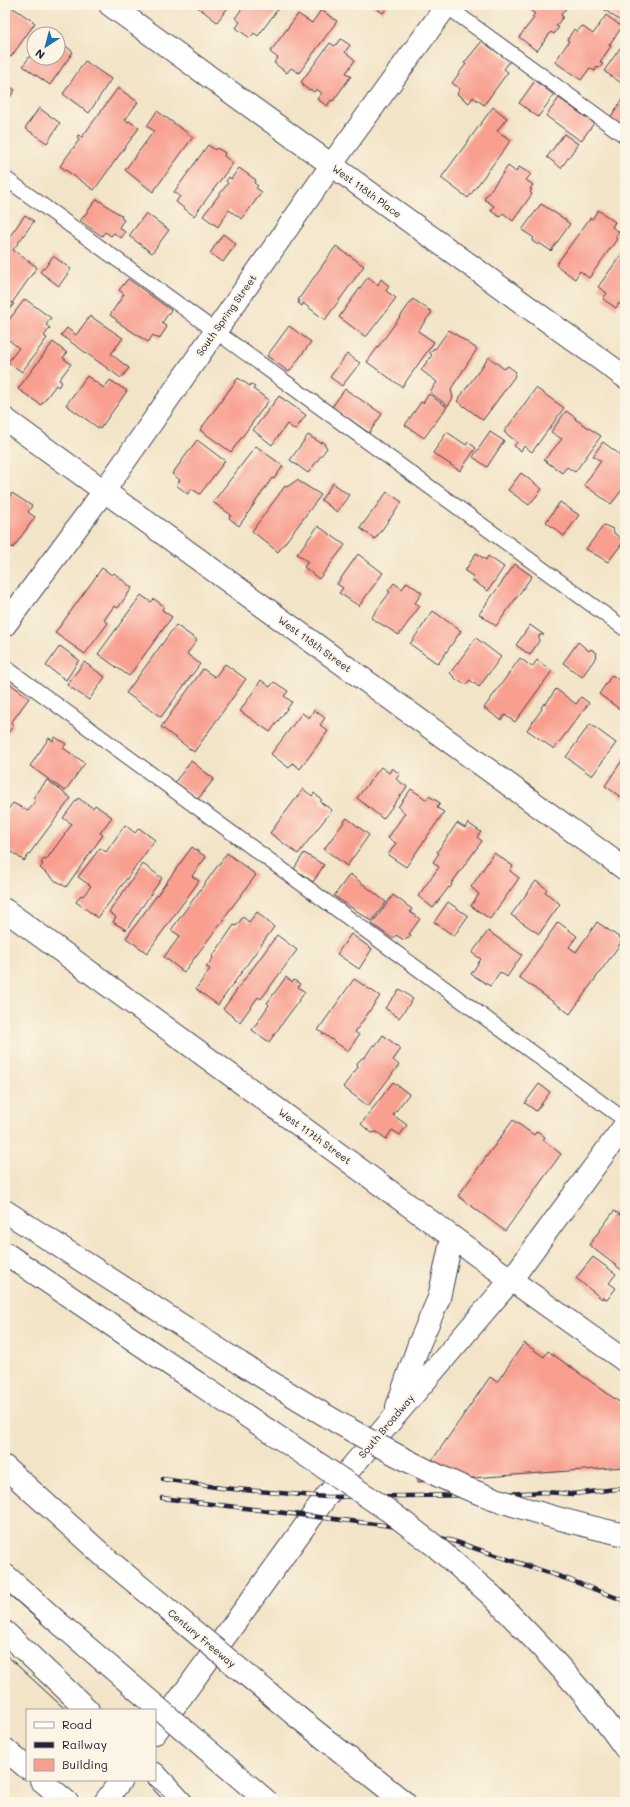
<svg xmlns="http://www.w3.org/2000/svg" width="630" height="1807" font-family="Mali,sans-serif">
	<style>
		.building { fill: #f89f90 }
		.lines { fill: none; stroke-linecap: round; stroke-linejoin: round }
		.lane-casing { stroke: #413f50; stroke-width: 16 }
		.street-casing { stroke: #413f50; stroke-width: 24 }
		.secondary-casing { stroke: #413f50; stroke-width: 24 }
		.highway-casing { stroke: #413f50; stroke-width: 24 }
		.lane { stroke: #fff; stroke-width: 14 }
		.street { stroke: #fff; stroke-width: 22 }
		.secondary { stroke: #fff; stroke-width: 22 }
		.highway { stroke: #fff; stroke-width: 22 }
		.tram { stroke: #22223b; stroke-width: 1 }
		.rail-casing { stroke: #22223b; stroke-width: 4.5 }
		.rail { stroke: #fcf5e5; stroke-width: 3; stroke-dasharray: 9; stroke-linecap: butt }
		.highway-bridge-casing { stroke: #413f50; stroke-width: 24; stroke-linecap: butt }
		.highway-bridge { stroke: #fff; stroke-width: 22 }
		.labels { text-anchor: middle; stroke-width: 4; stroke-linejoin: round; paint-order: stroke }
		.street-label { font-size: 10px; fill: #22223b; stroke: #fcf5e5 }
	</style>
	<rect width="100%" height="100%" fill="#fcf5e5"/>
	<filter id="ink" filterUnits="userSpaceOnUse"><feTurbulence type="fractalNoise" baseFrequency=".025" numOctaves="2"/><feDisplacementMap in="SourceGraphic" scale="8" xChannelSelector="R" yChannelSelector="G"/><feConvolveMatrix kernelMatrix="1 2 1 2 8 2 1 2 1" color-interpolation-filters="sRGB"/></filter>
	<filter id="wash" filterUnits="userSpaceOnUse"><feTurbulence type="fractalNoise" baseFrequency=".012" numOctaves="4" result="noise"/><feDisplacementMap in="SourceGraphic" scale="16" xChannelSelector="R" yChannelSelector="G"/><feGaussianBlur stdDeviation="0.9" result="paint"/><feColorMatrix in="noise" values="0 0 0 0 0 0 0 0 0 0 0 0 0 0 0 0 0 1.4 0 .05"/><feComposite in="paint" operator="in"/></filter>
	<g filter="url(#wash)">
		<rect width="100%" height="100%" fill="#f2e4c7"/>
		<g id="blocks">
			<path class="building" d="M5,5H9L35,23L11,57L5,53Z
				M195,5H230L217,22Z
				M245,5H281L258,36L254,33L250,38L236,28L240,22L235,18Z
				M371,5H389L383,13Z
				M524,5H568L561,15L563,17L556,26L559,27L554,34L551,32L537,51L519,37L534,18L532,17L535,14Z
				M598,5H625V19L622,22Z
				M321,10L337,21L299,73L291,68L287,73L274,63L278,58L270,52L298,14L312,23Z
				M606,15L622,27L609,45L611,46L600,62L603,64L599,68L597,67L595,71L590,68L581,80L555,62L569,41L567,40L574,29L577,32L582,26L593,34Z
				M341,39L350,45L345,52L355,60L346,73L351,76L333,101L331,100L327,106L317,99L322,93L316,89L314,92L310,89L309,90L303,86L304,84L301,82L330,43L335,46Z
				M58,40L73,52L50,85L23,66L34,50V58H58Z
				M482,41L510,61L504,69L508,72L484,105L473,97L469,103L457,94L460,89L452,83L466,64L464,63Z
				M625,41V84L624,85L604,71Z
				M85,61L111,79L89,113L63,94Z
				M535,81L554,95L538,117L519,103Z
				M5,83L15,90L5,105Z
				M118,88L138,102L125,120L128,122L129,121L139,128L94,190L60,166L79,140L77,138L79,135L82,137Z
				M625,95V128L610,118Z
				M559,98L594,123L581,141L546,116Z
				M493,107L507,118L497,131L511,140L468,198L441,178Z
				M39,108L60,123L47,143L25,128Z
				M157,111L193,137L153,192L125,170L154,131L147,126Z
				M564,134L578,144L561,168L547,157Z
				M208,145L215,150L217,148L225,153L224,156L233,163L194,216L176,202L180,196L174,192Z
				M508,166L516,172L519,167L531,174L526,180L533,185L530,189L532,190L530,192L532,194L513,221L503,213L500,217L491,211L494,206L484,199Z
				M239,168L256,180L254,183L258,186L256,188L262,192L242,219L229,210L218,227L203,216L228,183L226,181L229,177L231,179Z
				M97,199L122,216L121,218L124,220L119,227L125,232L121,238L114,233L111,236L105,232L102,236L80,221Z
				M541,204L566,220V221L570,224L551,251L539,243L538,245L532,241L534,238L522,230Z
				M598,210L615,222L612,227L619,232L615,237L617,239L589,278L580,271L575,279L556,265L590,218L592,219Z
				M146,213L169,230L152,253L129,236Z
				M25,215L34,221L13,250L37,267L12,303L14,304L7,312L5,310V267L9,264L5,261V243Z
				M223,234L236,244L223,262L210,253Z
				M336,246L364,266L325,320L303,303L302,306L298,303L299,301L298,300Z
				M625,249V307L619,303L616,308L603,299L607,293L598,287Z
				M53,256L71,269L59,286L40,272L44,267L45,268Z
				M368,277L378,285L381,279L389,286L386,291L396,298L366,337L339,317Z
				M128,279L171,310L162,323L167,327L159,339L153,335L148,342L116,321L117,320L110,315L124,294L119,290Z
				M25,299L51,318L46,325L50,328L44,336L47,338L22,372L8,362L19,348L5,337V325Z
				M413,299L432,312L418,331L434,342L402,387L367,362Z
				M90,316L123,338L111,354L129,368L121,378L61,335L67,328L76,335Z
				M289,326L311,342L289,372L267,356Z
				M449,330L477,349L451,389L453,398L448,406L430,392L437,382L421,370L432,355L430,353L434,348L435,349Z
				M53,342L67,353L63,358L71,364L59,380L62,382L58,387L56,385L41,405L18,389Z
				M347,354L360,363L342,386L330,377Z
				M489,357L504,369L508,366L516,372L514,375L515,376L483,420L457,401Z
				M87,376L104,388L110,380L127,391L100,429L66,405Z
				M238,378L250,386L251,384L255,387L253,389L269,400L231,452L200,430Z
				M536,388L564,408L532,452L524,446L521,451L514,446L517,442L504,432Z
				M345,389L382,414L369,433L332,407Z
				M429,394L447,407L424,438L405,425L421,402L423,403Z
				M279,396L306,415L295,430L287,424L272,445L253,430Z
				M566,411L576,418L575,419L601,436L575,472L567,467L562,473L544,460L562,439L551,432Z
				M447,432L466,445L468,442L476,448L460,471L433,453Z
				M490,432L504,441L487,467L473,457Z
				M308,435L321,443L322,441L327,448L308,473L290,460Z
				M197,440L225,461L200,494L192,489L188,494L176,485L180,480L172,474Z
				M603,442L619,454L621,452L623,454L625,451V486L611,504L584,485L601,461L593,456Z
				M256,446L283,466L274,479L272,478L239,526L229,518L231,515L213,502Z
				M521,473L542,489L529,505L508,490Z
				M297,480L321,495L278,552L252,531L285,486L287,487Z
				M333,483L349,495L337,512L321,500Z
				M387,492L402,502L375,539L360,528Z
				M12,493L32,506L28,512L35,517L13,548L5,542V496L9,498Z
				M560,502L579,515L564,536L546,522Z
				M604,525L613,529L614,533L624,541L608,562L586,549Z
				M318,526L345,545L319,579L304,567L308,562L297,554Z
				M476,553L486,560L488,556L504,567L488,591L472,580L474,577L465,571Z
				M358,554L383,573L359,606L339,593L343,588L337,584Z
				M515,564L532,576L496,626L479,614Z
				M102,568L112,575L114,573L132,588L118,608L114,606L104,620L108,623L85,654L55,633Z
				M407,582L422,593L415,603L420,606L399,635L371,618L390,592L388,591L394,583L402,589Z
				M141,595L151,602L154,599L164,606L162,610L172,617L129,676L98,654Z
				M433,611L461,631L438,664L410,644Z
				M176,625L197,640L187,654L200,664L161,717L126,693Z
				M530,625L544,635H539V641L530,655L516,645Z
				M476,638L501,657L479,687L470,680L466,685L459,680L458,681L450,673Z
				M578,642L589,651L591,649L597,653L596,655L597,656L582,677L563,663Z
				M60,646L79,660L66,680L46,666Z
				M520,658L532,667L537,660L552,671L515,722L505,715L501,720L484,708Z
				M84,662L105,677L89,700L67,685Z
				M225,664L246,679L194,752L161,727L203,669L215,677Z
				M612,675L625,684V705L621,710L599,694Z
				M261,680L270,687L274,682L288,691L284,696L292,702L270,732L240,711Z
				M9,683L29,698L11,723L14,725L5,737V689Z
				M556,689L576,704L581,697L589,703L554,749L527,730L542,709L541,708L544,703L545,705Z
				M314,710L325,718L320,725L328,731L300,769L293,763L289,768L271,754L302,713L309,718Z
				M590,724L616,743L592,776L566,757Z
				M55,737L66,744L63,748L85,763L65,791L30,766L49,738L53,741Z
				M625,756V800L605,786Z
				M191,761L214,779L198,799L175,782Z
				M381,767L389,773L392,768L400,774L396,779L407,787L383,819L357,798Z
				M47,780L71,798L24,861L12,852L10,855L5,851V813L13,803L28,811L36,800L33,798Z
				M303,789L312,796L314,793L322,800L320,802L332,810L298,854L270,833Z
				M411,789L427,800L429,796L440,803L437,808L444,812L406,867L388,855L396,843L388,838L405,813L398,807Z
				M78,798L93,808L95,805L112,817L100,833L103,835L66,887L57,881V882L40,868L43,864L41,863L44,859L46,860L72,824L63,818Z
				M347,818L369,835L347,866L324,849Z
				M457,823L465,828L468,823L481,832L477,837L482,841L451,884L452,885L450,888L449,887L433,908L418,896L439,867L433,862L439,853L437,852Z
				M125,825L135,833L139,828L155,840L98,918L76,902L81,895L83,896L91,886L78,877L100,848L106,852Z
				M192,847L206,857L192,876L199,881L147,953L126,938Z
				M227,853L256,875L223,919L225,920L221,925L220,924L184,972L164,957L180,936L171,930Z
				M304,853L324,865L313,882L294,869Z
				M494,853L513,866L510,871L519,878L490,919L471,906L479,894L471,887Z
				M143,864L162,878L126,930L113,922L116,917L109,912Z
				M350,874L386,902L372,921L334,896Z
				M536,881L547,889L545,892L560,904L539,934L511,915Z
				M393,895L412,909L410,912L420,919L409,934L411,935L408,939L406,938L404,940L396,935L393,939L372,924Z
				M448,902L468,916L454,936L434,922Z
				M257,912L274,927L218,1005L196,989L210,969L206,967L213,958L212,957L234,925L236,926L243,917L249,922Z
				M558,922L577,936L569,947L576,952L597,922L623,940L570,1014L519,977Z
				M488,931L522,955L507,977L500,972L490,986L471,974L481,959L472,953Z
				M351,934L372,949L359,969L337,954Z
				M277,935L297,950L261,999L258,997L240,1022L223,1009Z
				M286,977L292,982L294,980L300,984L298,987L305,992L269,1042L252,1030L269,1005L267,1003Z
				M354,979L380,996L355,1032L359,1035L348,1051L318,1030Z
				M400,989L413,999L399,1018L385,1008Z
				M383,1035L401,1049L393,1060L399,1065L368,1106L343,1087L358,1067L357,1063L362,1058L365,1057L373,1045L375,1046Z
				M393,1082L409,1094L393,1115L407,1125L400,1135L392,1130L386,1139L377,1132L372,1133L361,1124Z
				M539,1084L550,1092L536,1111L525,1103Z
				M513,1120L534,1135L537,1131L545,1137L543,1140L561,1154L505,1231L458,1196Z
				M614,1211L625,1218V1269L623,1271L589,1245Z
				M593,1257L616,1274L609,1283L616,1288L607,1300L603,1297L602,1299L576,1278Z
				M524,1343L544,1357L548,1351L625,1406V1467L417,1482L490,1377L497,1382Z"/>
		</g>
	</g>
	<g filter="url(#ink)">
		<use href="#blocks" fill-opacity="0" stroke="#413f50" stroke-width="1"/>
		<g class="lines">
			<defs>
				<path id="lane" d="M445,5L625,136
					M5,178L625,629
					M5,667L625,1120"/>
				<path id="street" d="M110,5L625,377
					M5,419L625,869
					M5,625L104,491L342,150L447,5
					M5,910L489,1264L625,1361"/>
				<path id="secondary" d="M397,1407L419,1344L439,1298L452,1237
					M155,1733L326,1497L511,1280L625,1125
					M105,1802L121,1780"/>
				<path id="highway" d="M5,1211L240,1363
					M5,1253L199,1384
					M5,1467L107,1559
					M5,1575L52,1617
					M491,1595C539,1644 586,1692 625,1748
					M5,1632L88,1710
					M295,1715L404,1802
					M5,1749L27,1768
					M155,1774L181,1802
					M41,1780L67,1802"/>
			</defs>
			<use href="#lane" class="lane-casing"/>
			<use href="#street" class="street-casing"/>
			<use href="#secondary" class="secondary-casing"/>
			<use href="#highway" class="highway-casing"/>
			<use href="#lane" class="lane"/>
			<use href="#street" class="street"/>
			<use href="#secondary" class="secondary"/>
			<use href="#highway" class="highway"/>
			<path class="tram" d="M5,1591L53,1632L155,1710
				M5,1654L66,1710
				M155,1710L278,1802
				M145,1780L172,1802"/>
			<defs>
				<path id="rail" d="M163,1479L222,1488L326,1497L484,1495L545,1492L573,1494L625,1488
					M162,1498L391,1526L453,1541L570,1580L625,1601"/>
			</defs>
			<use href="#rail" class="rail-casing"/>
			<use href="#rail" class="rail"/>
			<defs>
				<path id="highway-bridge" d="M240,1363C314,1409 388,1455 468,1489C519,1509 572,1523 625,1535
					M199,1384L389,1511L435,1546L491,1595
					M107,1559L295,1715
					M52,1617L268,1802"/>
			</defs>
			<use href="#highway-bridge" class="highway-bridge-casing"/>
			<use href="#highway-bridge" class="highway-bridge"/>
		</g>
	</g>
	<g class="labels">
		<g class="street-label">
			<text transform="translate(367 191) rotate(36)" y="4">West 118th Place</text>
			<text transform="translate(226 315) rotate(-55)" y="4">South Spring Street</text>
			<text transform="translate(315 644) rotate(36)" y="4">West 118th Street</text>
			<text transform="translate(315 1136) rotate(36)" y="4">West 117th Street</text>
			<text transform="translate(386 1426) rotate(-50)" y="4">South Broadway</text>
			<text transform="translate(202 1638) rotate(40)" y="4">Century Freeway</text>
		</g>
	</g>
	<rect width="630" height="1807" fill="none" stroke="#fcf5e5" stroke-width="20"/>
	<rect x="26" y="1709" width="130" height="72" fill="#fcf5e5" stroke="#a5a1a1"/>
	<rect x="34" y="1722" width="20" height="6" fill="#ffffff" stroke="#a5a1a1"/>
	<text x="62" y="1729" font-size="12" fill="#22223b">Road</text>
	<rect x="34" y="1742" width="20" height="6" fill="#22223b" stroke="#a5a1a1"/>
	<text x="62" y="1749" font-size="12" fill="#22223b">Railway</text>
	<rect x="34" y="1759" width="20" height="12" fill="#f89f90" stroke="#a5a1a1"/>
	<text x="62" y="1769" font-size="12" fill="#22223b">Building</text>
	<g transform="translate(46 46) rotate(216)"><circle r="19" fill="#fcf5e5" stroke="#a5a1a1"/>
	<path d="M0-3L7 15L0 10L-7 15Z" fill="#1f6fb2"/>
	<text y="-6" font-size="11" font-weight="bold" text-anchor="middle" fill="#22223b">N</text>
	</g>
</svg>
